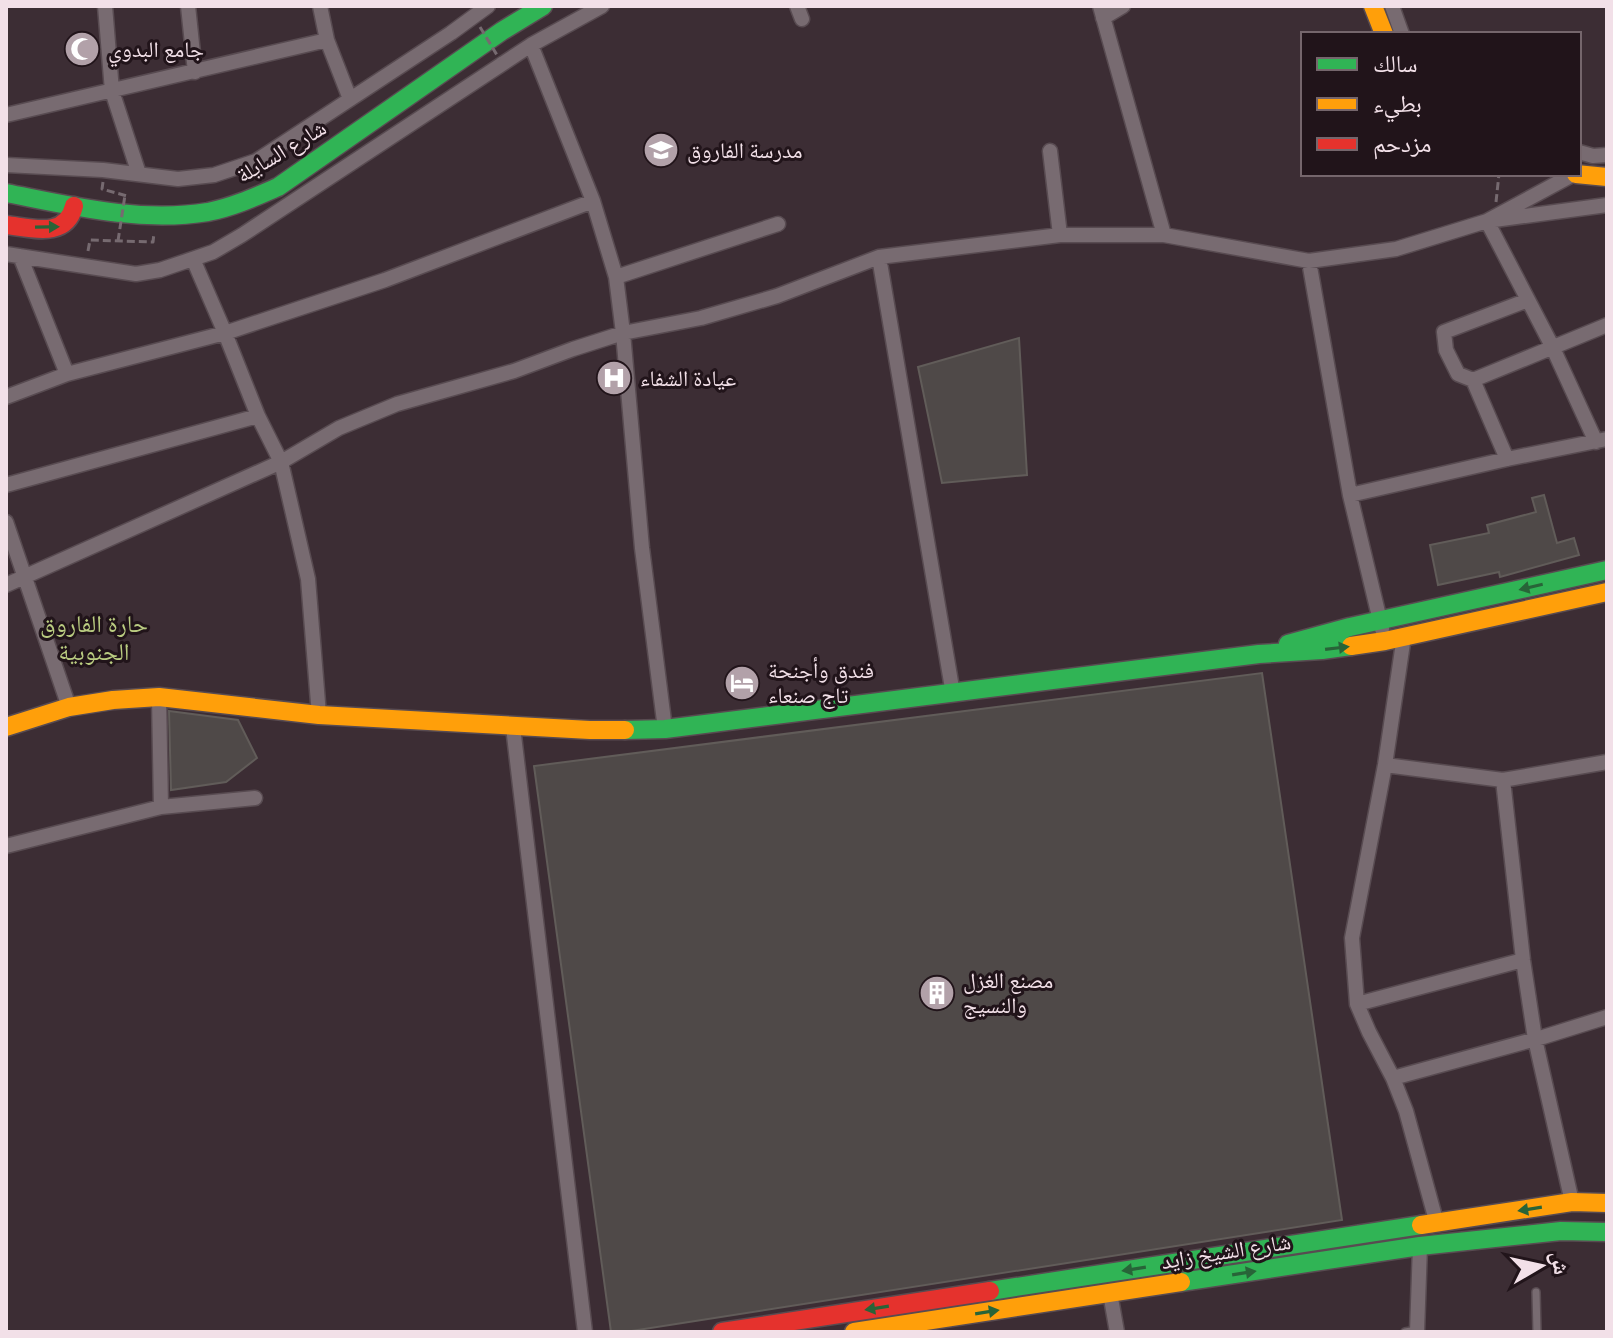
<svg xmlns="http://www.w3.org/2000/svg" width="1613" height="1338" font-family="Overpass,'Noto Naskh Arabic',sans-serif">
	<style>
		.building { fill: #4f4948; stroke: #615c59; stroke-width: 2 }
		.lines { fill: none; stroke-linecap: round; stroke-linejoin: round }
		.lane-casing { stroke: #584b51; stroke-width: 10 }
		.street-casing { stroke: #584b51; stroke-width: 17 }
		.fast-casing { stroke: #584b51; stroke-width: 21 }
		.slow-casing { stroke: #584b51; stroke-width: 21 }
		.jam-casing { stroke: #584b51; stroke-width: 21 }
		.path { stroke: #766a70; stroke-width: 3; stroke-dasharray: 8 4; stroke-linecap: butt }
		.lane { stroke: #786b71; stroke-width: 7 }
		.street { stroke: #786b71; stroke-width: 14 }
		.fast { stroke: #30b455; stroke-width: 18 }
		.slow { stroke: #ff9f0a; stroke-width: 18 }
		.jam { stroke: #e5322d; stroke-width: 18 }
		.path-bridge { stroke: #766a70; stroke-width: 3; stroke-dasharray: 8 4; stroke-linecap: butt }
		.oneway { fill: #286438 }
		.labels { text-anchor: middle; stroke-width: 6; stroke-linejoin: round; paint-order: stroke }
		.poi-label { font-size: 22px; fill: #f2e0e8; stroke: #21141a; text-anchor: start }
		.street-label { font-size: 22px; fill: #f2e0e8; stroke: #21141a }
		.neighbourhood-label { font-size: 24px; fill: #bacc81; stroke: #21141a }
	</style>
	<rect width="100%" height="100%" fill="#3c2d34"/>
	<path class="building" d="M1019,338L1027,475L942,483L918,367Z
		M1544,495L1557,543L1574,538L1579,555L1500,577L1499,572L1438,585L1430,545L1489,533L1487,525L1536,512L1532,498Z
		M1262,673L1342,1220L625,1332H611L534,766Z
		M169,711L238,720L257,758L226,782L171,790Z"/>
	<g class="lines">
		<defs>
			<path id="lane" d="M1536,1292L1537,1332
				M1405,1332L1417,1330"/>
			<path id="street" d="M105,6L112,91L139,174
				M188,6L195,72
				M320,6L327,40L350,99
				M797,6L802,19
				M1100,6L1164,235
				M1392,6L1402,34
				M1103,18L1123,6
				M531,45L593,201L616,277L623,333L642,548L665,729
				M6,115L327,40
				M1050,151L1060,235
				M1579,152L1593,156L1607,155
				M6,165L103,170L178,179L214,175L256,161L451,33L488,6
				M6,254L136,274L160,270L213,252L242,235L531,45L602,6
				M20,256L67,374
				M879,257L953,694
				M193,259L225,333L258,416L281,462L308,579L319,715
				M1309,261L1350,495L1382,629
				M616,277L778,224
				M1473,380L1607,325
				M6,397L67,374L225,333L385,280L593,201
				M1596,442L1552,346L1487,221L1607,205
				M1507,459L1473,380L1458,374L1446,350L1444,332L1528,300
				M6,485L258,416
				M1350,495L1507,459L1607,439
				M6,522L69,707
				M6,585L281,462L339,428L397,404L514,371L573,349L623,333L701,318L777,296L879,257L1060,235H1164L1309,261L1396,249L1487,221L1574,174
				M1404,636L1385,765L1352,938L1357,1004L1369,1032L1393,1078L1406,1111L1437,1224
				M159,697L161,807L255,798
				M513,727L585,1332
				M1385,765L1503,780
				M6,846L161,807
				M1357,1004L1523,960
				M1393,1078L1543,1037L1607,1017
				M1572,1202L1535,1039L1523,960L1503,780L1607,762
				M1110,1293L1117,1332
				M1417,1332L1420,1246"/>
			<path id="fast" d="M6,193C72,206 140,223 208,212C233,207 255,197 278,187L502,31L543,6
				M1288,644L1350,627L1607,570
				M625,730L665,729L1259,654L1322,650L1351,646
				M1181,1282L1420,1246L1561,1231L1607,1232
				M990,1291L1421,1225"/>
			<path id="slow" d="M1373,6L1384,34
				M1576,174L1607,177
				M1351,646L1385,641L1607,592
				M6,727L69,707L113,700L159,697L319,715L590,730H625
				M1421,1225L1572,1202L1607,1203
				M854,1332L1181,1282"/>
			<path id="jam" d="M6,225C32,228 66,239 74,206
				M722,1332L990,1291"/>
		</defs>
		<use href="#lane" class="lane-casing"/>
		<use href="#street" class="street-casing"/>
		<use href="#fast" class="fast-casing"/>
		<use href="#slow" class="slow-casing"/>
		<use href="#jam" class="jam-casing"/>
		<path class="path" d="M103,182L102,189L127,196
			M1496,202L1499,174
			M88,251L90,240L153,242L154,233"/>
		<use href="#lane" class="lane"/>
		<use href="#street" class="street"/>
		<use href="#fast" class="fast"/>
		<use href="#slow" class="slow"/>
		<use href="#jam" class="jam"/>
		<path class="path-bridge" d="M480,27L500,60
			M118,241L125,195"/>
	</g>
	<defs><path id="oneway-solid" d="M-6-.8H1V-3.2L6.5 0L1 3.2V.8H-6Z" transform="scale(2)"/></defs>
	<g class="oneway">
		<use href="#oneway-solid" transform="translate(47 227) rotate(-1)"/>
		<use href="#oneway-solid" transform="translate(1531 587) rotate(167)"/>
		<use href="#oneway-solid" transform="translate(1337 648) rotate(-7)"/>
		<use href="#oneway-solid" transform="translate(1530 1209) rotate(171)"/>
		<use href="#oneway-solid" transform="translate(1134 1269) rotate(171)"/>
		<use href="#oneway-solid" transform="translate(1244 1273) rotate(-9)"/>
		<use href="#oneway-solid" transform="translate(877 1308) rotate(171)"/>
		<use href="#oneway-solid" transform="translate(987 1312) rotate(-9)"/>
	</g>
	<defs>
		<symbol id="mosque-disc" viewBox="-11 -11 22 22"><circle r="9.5" fill="#b2a1a9" stroke="#21141a"/><path d="M3.5-4.9A6 6 0 1 0 3.5 4.9A5 5 0 1 1 3.5-4.9Z" fill="#fff"/></symbol>
		<symbol id="school-disc" viewBox="-11 -11 22 22"><circle r="9.5" fill="#b2a1a9" stroke="#21141a"/><path d="M0-5L7-2L0 1L-7-2ZM-4 1L0 2.5L4 1V4Q0 6-4 4Z" fill="#fff"/></symbol>
		<symbol id="hospital-disc" viewBox="-11 -11 22 22"><circle r="9.5" fill="#b2a1a9" stroke="#21141a"/><path d="M-5-5h3v3.5h4V-5h3V5h-3V1.5h-4V5h-3Z" fill="#fff"/></symbol>
		<symbol id="hotel-disc" viewBox="-11 -11 22 22"><circle r="9.5" fill="#b2a1a9" stroke="#21141a"/><path d="M-6-4.5h1.5V1H6V5H4.5V3h-9V5H-6ZM-4 0a1.8 1.8 0 1 1 3.6 0ZM.5 0V-2.5h3Q6-2.5 6 0Z" fill="#fff"/></symbol>
		<symbol id="building-disc" viewBox="-11 -11 22 22"><circle r="9.5" fill="#b2a1a9" stroke="#21141a"/><path d="M-4-6H4V6H1V3H-1V6H-4ZM-2.5-4.3h1.7v1.8h-1.7ZM.8-4.3h1.7v1.8H.8ZM-2.5-1h1.7V.8h-1.7ZM.8-1h1.7V.8H.8Z" fill="#fff"/></symbol>
	</defs>
	<g fill-rule="evenodd">
		<use href="#mosque-disc" x="62" y="29" width="40" height="40"/>
		<use href="#school-disc" x="641" y="130" width="40" height="40"/>
		<use href="#hospital-disc" x="594" y="358" width="40" height="40"/>
		<use href="#hotel-disc" x="722" y="663" width="40" height="40"/>
		<use href="#building-disc" x="917" y="973" width="40" height="40"/>
	</g>
	<g class="labels">
		<g class="poi-label">
			<text x="108" y="57">جامع البدوي</text>
			<text x="687" y="158">مدرسة الفاروق</text>
			<text x="640" y="386">عيادة الشفاء</text>
			<text x="768" y="678">فندق وأجنحة<tspan x="768" dy="25">تاج صنعاء</tspan></text>
			<text x="963" y="988">مصنع الغزل<tspan x="963" dy="25">والنسيج</tspan></text>
		</g>
		<g class="street-label">
			<text transform="translate(281 151) rotate(-31)" y="8">شارع السايلة</text>
			<text transform="translate(1226 1251) rotate(-9)" y="8">شارع الشيخ زايد</text>
		</g>
		<g class="neighbourhood-label">
			<text x="94" y="632">حارة الفاروق<tspan x="94" dy="28">الجنوبية</tspan></text>
		</g>
	</g>
	<rect width="1613" height="1338" fill="none" stroke="#f2e0e8" stroke-width="16"/>
	<rect x="1301" y="32" width="280" height="144" fill="#21141a" stroke="#75666c" stroke-width="2"/>
	<rect x="1317" y="58" width="40" height="12" fill="#30b455" stroke="#75666c" stroke-width="2"/>
	<text x="1373" y="72" font-size="24" fill="#f2e0e8">سالك</text>
	<rect x="1317" y="98" width="40" height="12" fill="#ff9f0a" stroke="#75666c" stroke-width="2"/>
	<text x="1373" y="112" font-size="24" fill="#f2e0e8">بطيء</text>
	<rect x="1317" y="138" width="40" height="12" fill="#e5322d" stroke="#75666c" stroke-width="2"/>
	<text x="1373" y="152" font-size="24" fill="#f2e0e8">مزدحم</text>
	<g transform="translate(1541 1266) rotate(81)" stroke="#21141a" stroke-width="6" paint-order="stroke">
	<path d="M0-6L14 30L0 20L-14 30Z" fill="#f2e0e8"/>
	<text y="-12" font-size="22" font-weight="bold" text-anchor="middle" fill="#f2e0e8">ش</text>
	</g>
</svg>
